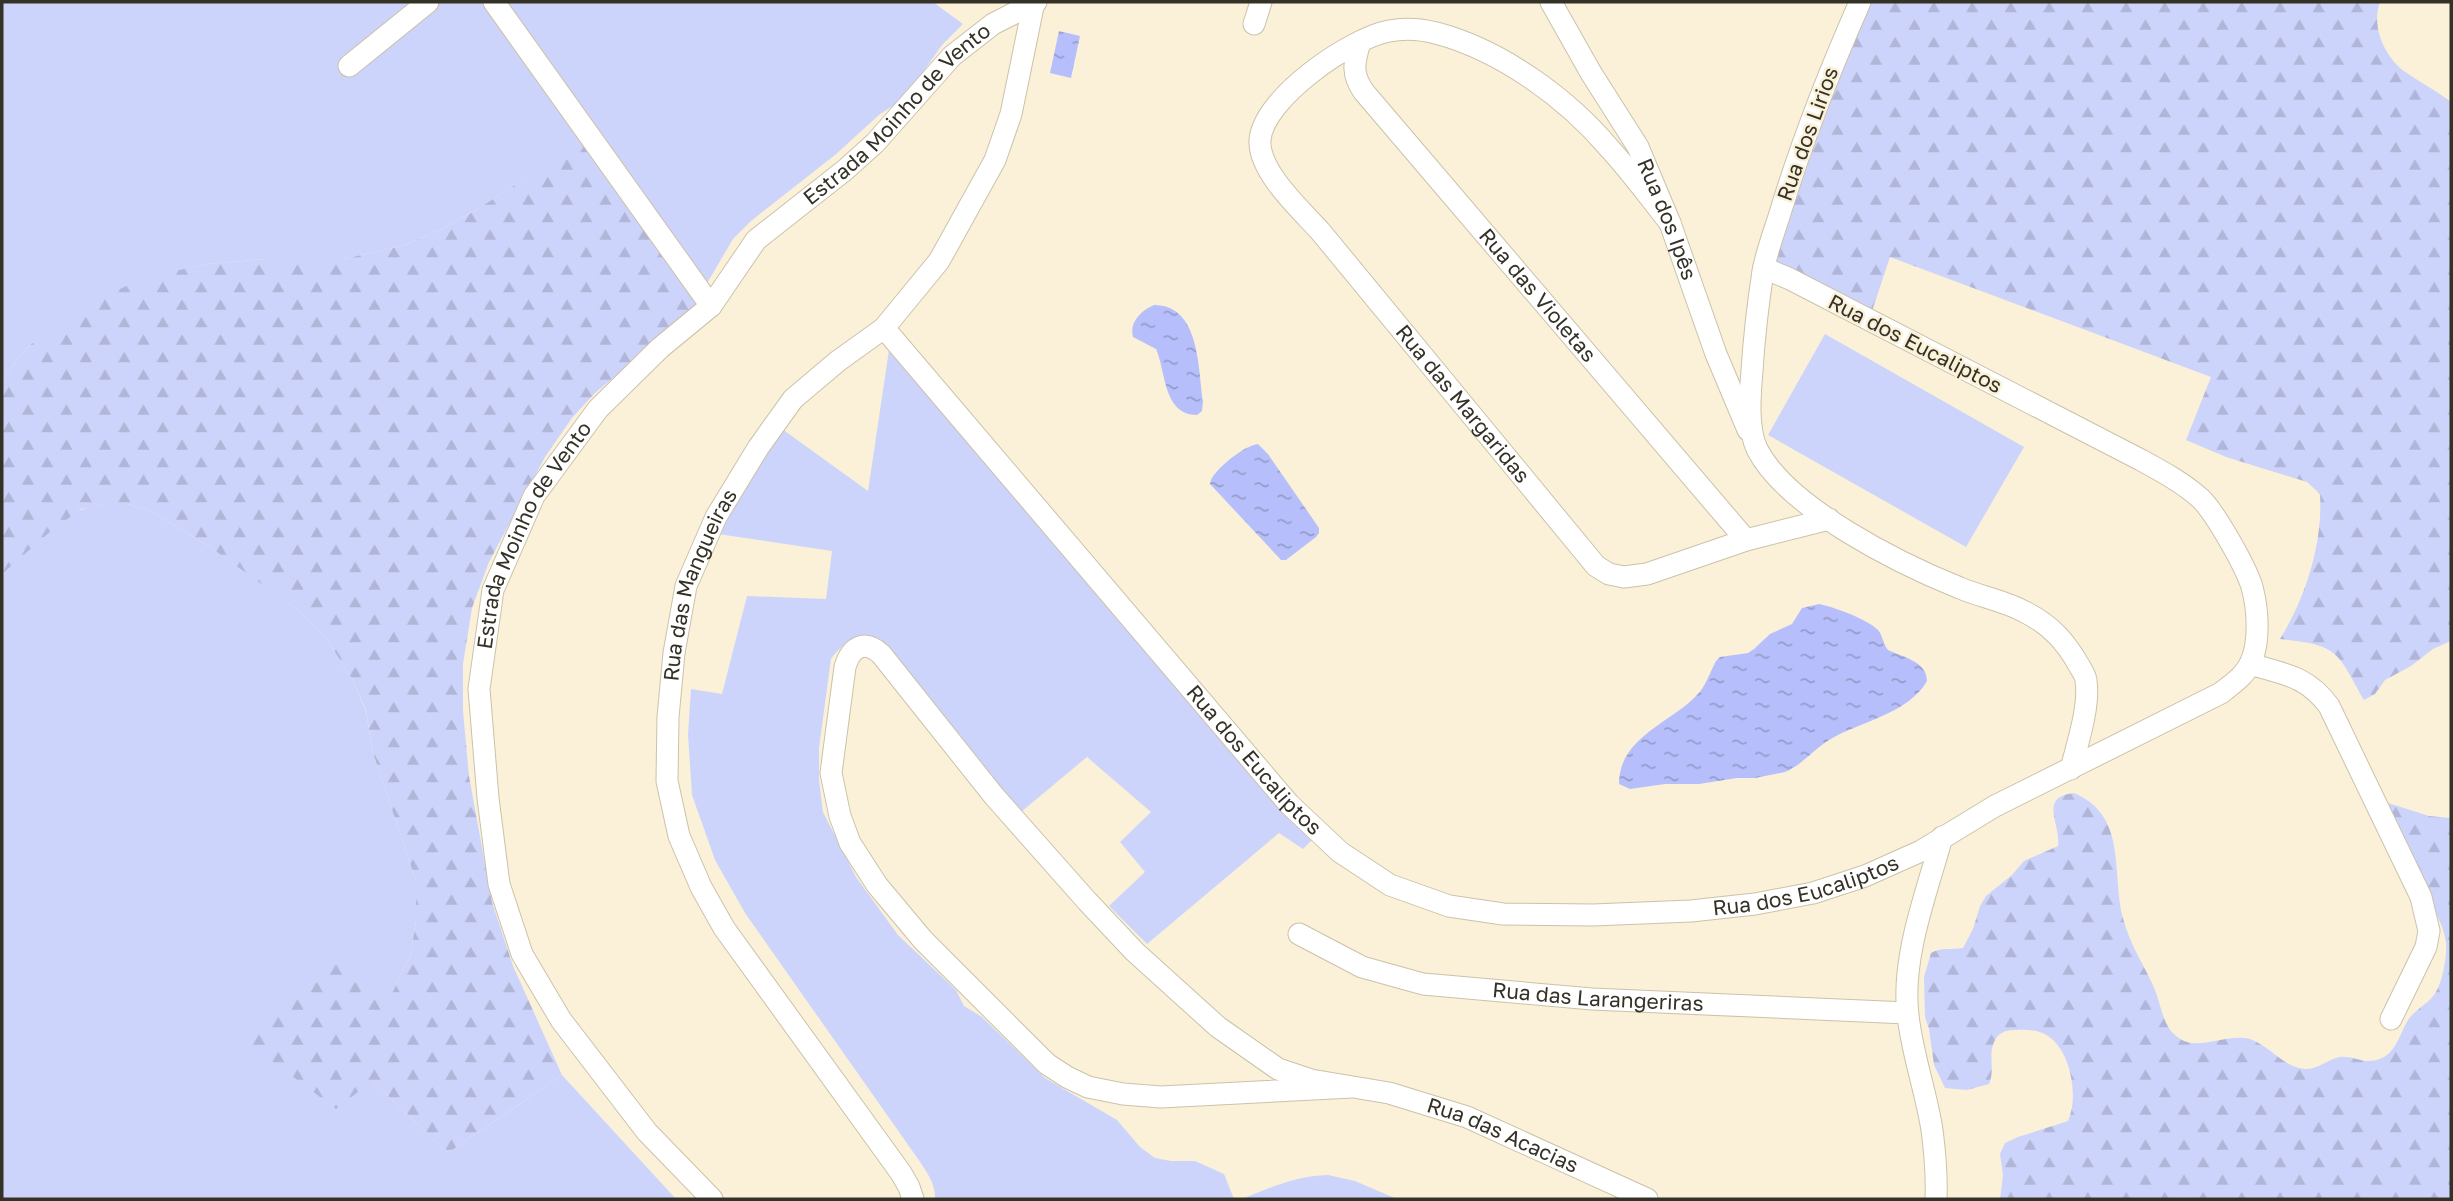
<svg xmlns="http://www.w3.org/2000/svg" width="2453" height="1201" font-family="'Golos Text',sans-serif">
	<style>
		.grass { fill: #cdd4fc }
		.forest { fill: url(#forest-firs) }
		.water { fill: url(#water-ripples) }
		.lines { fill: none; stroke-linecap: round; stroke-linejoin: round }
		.street-casing { stroke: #cbc2aa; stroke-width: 23 }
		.street { stroke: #fff; stroke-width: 21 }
		.labels { text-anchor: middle; stroke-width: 5; stroke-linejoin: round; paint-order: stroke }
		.street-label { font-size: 21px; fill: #343127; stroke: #faf1d8 }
	</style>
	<defs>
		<pattern id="forest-firs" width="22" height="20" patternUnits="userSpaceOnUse" patternTransform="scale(1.75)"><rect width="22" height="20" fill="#cdd4fc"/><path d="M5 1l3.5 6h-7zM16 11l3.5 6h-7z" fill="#b1b6d8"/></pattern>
		<pattern id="water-ripples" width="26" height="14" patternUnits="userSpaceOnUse" patternTransform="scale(1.75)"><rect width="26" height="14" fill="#b6bffb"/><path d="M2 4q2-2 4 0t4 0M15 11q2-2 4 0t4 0" fill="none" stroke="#959ccb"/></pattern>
	</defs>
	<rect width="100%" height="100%" fill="#faf1d8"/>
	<path class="grass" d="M2,2H933L963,24L942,45L904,99L880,114L835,155L751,221L733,239L706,285L585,141L476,210L440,230L402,246L343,259H265L207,264L146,278L30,345L2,378Z
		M1825,334L2024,447L1966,547L1768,435Z
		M889,350L1314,838L1303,849L1279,833L1147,944L1109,906L1145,872L1120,842L1151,812L1087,757L1021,812L890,649C869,629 847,637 831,659L819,748V780L823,812L856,877L898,935L956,990L964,1006L982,1017L1045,1078L1117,1120L1140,1147L1155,1158L1171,1161H1195L1224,1174L1234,1199H935C936,1184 926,1171 918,1159L745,913L715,860L692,795L688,735L691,689L722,694L747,596L826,599L832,551L718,534L738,499L782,429L868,491Z
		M105,504H127L149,510L210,547L253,577L302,613L328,641L352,679L366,711L373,753L416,881V921L410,957L391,995L371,1080L448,1153L562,1075L676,1199H2V574C21,555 59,517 83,509C90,506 98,505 105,504Z
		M1328,1175L1355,1181L1397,1199H1242C1271,1187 1296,1176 1328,1175Z"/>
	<path class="forest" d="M1869,2H2380C2371,25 2384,56 2404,71C2419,82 2436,90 2451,102V641L2433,649L2411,666L2385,680L2375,694L2364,700C2337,652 2340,645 2280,639C2306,597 2323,543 2320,494L2307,482L2226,457L2186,440L2211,377L1890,257L1872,311L1774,262L1836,77Z
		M585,140L701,305L595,393L572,418L545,457L489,562L472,608L463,664V711L469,776L492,902L513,966L562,1075L448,1153L372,1081L336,1109L248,1043L327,951L391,995L410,957L416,921V881L373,753L366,710L352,679L328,641L302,613L210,547L149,510L127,504H105L81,509L51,531L2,574V378L30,345L86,304L147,277L207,264L265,259H343L402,246L440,230L476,210Z
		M2074,793C2128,816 2111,872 2123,918C2129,944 2145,966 2155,990C2162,1008 2163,1030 2182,1040C2200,1050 2228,1033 2250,1039C2270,1046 2283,1067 2305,1069C2317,1070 2328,1059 2340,1057C2349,1056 2358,1060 2366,1061C2394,1062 2397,1039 2408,1020C2416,1008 2431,1003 2437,990C2443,979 2447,956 2446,943C2444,925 2432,906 2425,889C2411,860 2398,831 2385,802L2429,816L2451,818V1199H2000L2003,1175L2000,1154L2005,1143L2018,1137L2068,1121C2079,1097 2071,1051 2048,1036C2038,1030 2027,1029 2016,1030C2008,1030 2002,1031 1997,1037C1986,1052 1996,1069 1989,1084L1967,1090L1945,1088L1934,1065L1929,1029L1925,1017L1924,977L1931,953C1941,947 1951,950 1963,948L1973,929L1980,906L1986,896L2012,875L2024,861L2058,846C2061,824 2038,797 2074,793Z"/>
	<path class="water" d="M1059,31L1080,36L1071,78L1050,73Z
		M1154,305C1200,305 1198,368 1203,401L1202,411L1197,415C1163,415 1166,371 1156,349L1133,337C1129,322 1142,310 1154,305Z
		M1258,444L1268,454L1319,528V533L1316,537L1286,560H1281L1210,484C1211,471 1245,445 1258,444Z
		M1819,604C1834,607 1867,619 1878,630C1883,636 1883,644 1888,650C1902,657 1927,661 1927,681C1908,714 1861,721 1829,740C1813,750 1802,765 1785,772L1755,778H1737L1699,784H1665L1630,789L1619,784C1619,737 1671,723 1697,695C1706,686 1710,672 1716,661L1720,657L1748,653L1754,649L1770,634L1792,624L1802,608Z"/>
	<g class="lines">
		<defs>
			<g id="street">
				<path d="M494,2L711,306"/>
				<path id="s1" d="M1551,2L1591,73L1638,147L1670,223L1716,354L1748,430"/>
				<path d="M1860,2C1830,70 1803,138 1781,210C1775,230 1767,250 1763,271C1758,304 1754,338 1752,371C1750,394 1747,428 1757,449C1787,508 1900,564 1960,588C1981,597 2005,601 2025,612C2051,625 2066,642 2080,667C2082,671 2086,676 2086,681C2090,706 2077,745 2071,769"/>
				<path d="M1254,24L1261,2"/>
				<path id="s2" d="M1360,42C1354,62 1351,74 1364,92L1746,540"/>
				<path d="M349,66L428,2"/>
				<path id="s3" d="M1670,223C1650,198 1631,172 1610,149C1567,98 1501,50 1436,33C1421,29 1404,28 1389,31C1351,38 1263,98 1260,140C1258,171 1300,209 1320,231L1596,566L1609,574L1624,577L1647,574L1746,540L1829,519"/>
				<path id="s4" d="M884,328L1289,804L1340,852L1390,885L1449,906L1503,914L1593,915L1691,911L1755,904L1813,893L1865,876L1921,851L1995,806L2221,693C2232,684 2245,676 2251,662C2260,641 2258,609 2252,587C2246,567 2215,512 2200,498C2182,482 2161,471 2141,460L1790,279L1764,268"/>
				<path d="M2250,664C2284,674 2307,676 2329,706L2421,897L2429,931L2426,947L2391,1019"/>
				<path id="s5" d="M1299,934L1362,967L1423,984L1592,999L1907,1013"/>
				<path id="s6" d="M1352,1087L1161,1097L1123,1094L1088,1087L1067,1077L1047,1064L923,940L877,885L850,843L840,816L831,773L845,667C851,647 864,639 881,654L994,796L1087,901L1135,952L1218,1027L1278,1069L1311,1080L1389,1093L1467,1117L1647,1199"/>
				<path id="s7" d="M712,1199L647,1132L561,1020L522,954L499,884L488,798L479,689L493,590L534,496L598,409L660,348L711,306L756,240L845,170L875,143L952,56L993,24L1036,2"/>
				<path id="s8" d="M913,1199L909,1187L901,1173L724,928L701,887L679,836L667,781L668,717L674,653L686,586L716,517L758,448L793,399L838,361L884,328L939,261L995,160L1011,114L1034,2"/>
				<path d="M1936,1199C1937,1176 1935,1153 1932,1130C1926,1091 1912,1054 1908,1015C1901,957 1927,892 1942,837"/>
			</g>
		</defs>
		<use href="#street" class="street-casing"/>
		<use href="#street" class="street"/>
	</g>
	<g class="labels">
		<g class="street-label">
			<text dy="7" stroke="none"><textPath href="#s7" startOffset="1314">Estrada Moinho de Vento</textPath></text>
			<text transform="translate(1808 134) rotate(-70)" y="7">Rua dos Lirios</text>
			<text dy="7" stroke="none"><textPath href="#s1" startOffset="247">Rua dos Ipês</textPath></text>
			<text dy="7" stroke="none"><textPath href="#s2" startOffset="320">Rua das Violetas</textPath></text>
			<text transform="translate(1915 344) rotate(27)" y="7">Rua dos Eucaliptos</text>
			<text dy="7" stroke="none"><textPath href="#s3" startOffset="866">Rua das Margaridas</textPath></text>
			<text dy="7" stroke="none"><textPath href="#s7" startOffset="747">Estrada Moinho de Vento</textPath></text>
			<text dy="7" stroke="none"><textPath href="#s8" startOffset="691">Rua das Mangueiras</textPath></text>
			<text dy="7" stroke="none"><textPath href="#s4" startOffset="569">Rua dos Eucaliptos</textPath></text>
			<text dy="7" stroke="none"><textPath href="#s4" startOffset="1178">Rua dos Eucaliptos</textPath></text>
			<text dy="7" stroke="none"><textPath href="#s5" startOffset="310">Rua das Larangeriras</textPath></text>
			<text dy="7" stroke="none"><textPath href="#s6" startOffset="1650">Rua das Acacias</textPath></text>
		</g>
	</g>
	<rect width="2453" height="1201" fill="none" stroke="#343127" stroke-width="7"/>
</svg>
